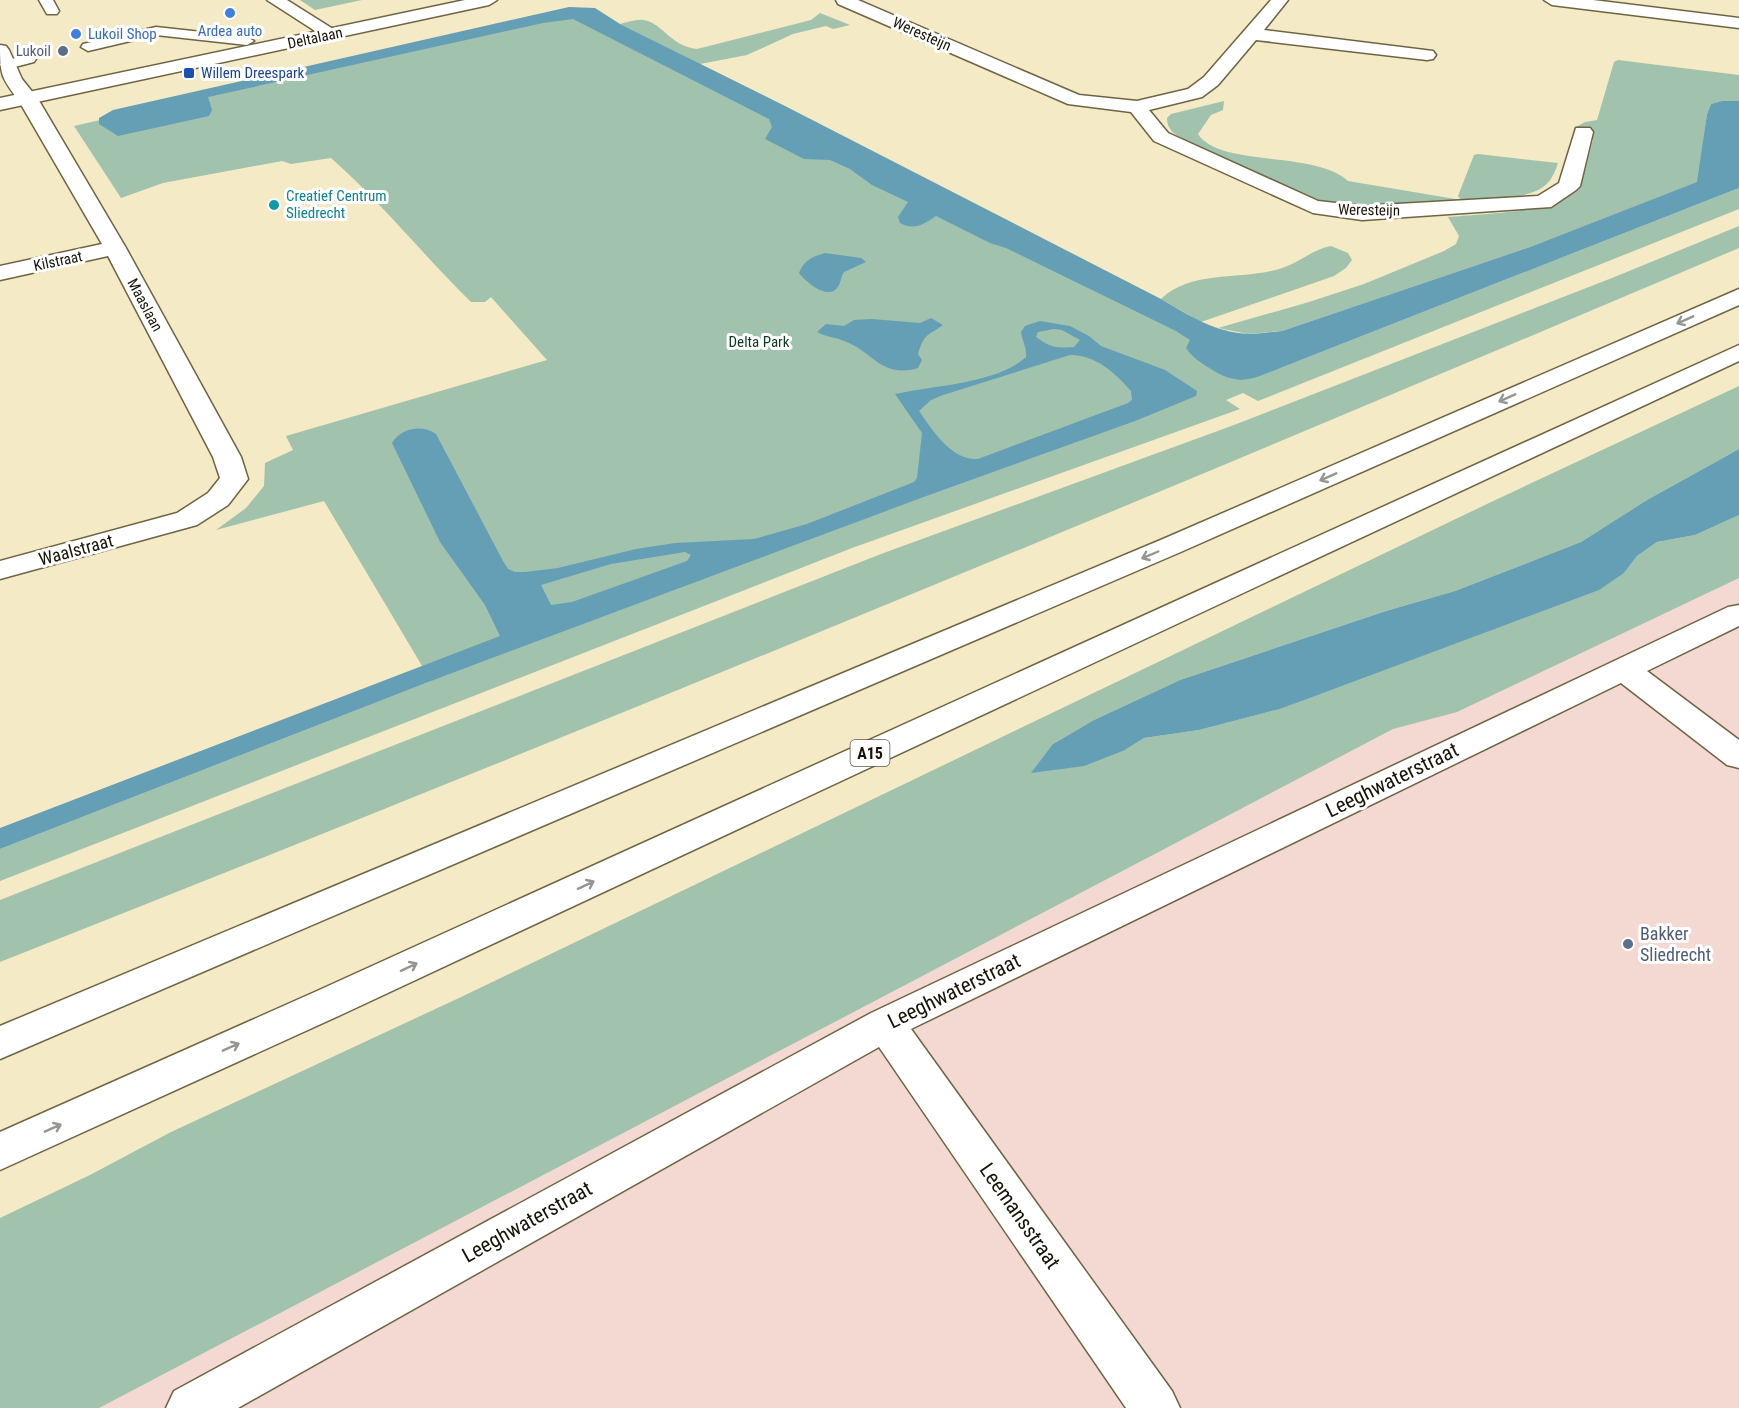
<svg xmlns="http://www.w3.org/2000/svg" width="1739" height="1408" font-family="'Roboto Condensed',sans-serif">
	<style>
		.industrial { fill: #f3d9d2 }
		.green { fill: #a1c2ad }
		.water { fill: #659fb5; fill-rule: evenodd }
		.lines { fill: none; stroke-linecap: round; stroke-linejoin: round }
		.lane-casing { stroke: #6e6444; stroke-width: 3 }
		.street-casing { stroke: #6e6444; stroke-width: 3 }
		.secondary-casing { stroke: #6e6444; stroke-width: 3 }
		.highway-casing { stroke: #6e6444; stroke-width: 3 }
		.lane { fill: #fff; fill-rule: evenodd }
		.street { fill: #fff; fill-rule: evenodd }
		.secondary { fill: #fff; fill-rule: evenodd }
		.highway { fill: #fff; fill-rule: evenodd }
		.oneway { stroke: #97958f }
		.shop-dot { fill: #3f7fe0; stroke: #fff; stroke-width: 2 }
		.service-dot { fill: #5c6f8a; stroke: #fff; stroke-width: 2 }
		.transit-dot { fill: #1a4fb4; stroke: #fff; stroke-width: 2 }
		.culture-dot { fill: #0f9aa8; stroke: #fff; stroke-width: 2 }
		.labels { text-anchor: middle; stroke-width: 6; stroke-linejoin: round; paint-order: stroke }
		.far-shop-label { font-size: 15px; fill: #366cbe; stroke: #fff }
		.far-street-label { font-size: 15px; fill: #171307; stroke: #fff }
		.far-service-label { font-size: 15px; fill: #4e5e75; stroke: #fff; text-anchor: end }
		.far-transit-label { font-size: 15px; fill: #164399; stroke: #fff; text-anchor: start }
		.far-culture-label { font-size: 15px; fill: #0d838f; stroke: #fff; text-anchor: start }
		.far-park-label { font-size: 15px; fill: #0f3823; stroke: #fff }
		.shield { fill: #fff; stroke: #5d5a51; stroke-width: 1.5 }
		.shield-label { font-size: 16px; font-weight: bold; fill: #171307 }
		.street-label { font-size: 18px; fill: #171307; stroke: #fff }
		.service-label { font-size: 18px; fill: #4e5e75; stroke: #fff; text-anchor: start }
		.near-street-label { font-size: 21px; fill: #171307; stroke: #fff }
	</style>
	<rect width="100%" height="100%" fill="#f4eac5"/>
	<path class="industrial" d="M1739,544V1408H0Z"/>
	<path class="green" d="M300,0H362L315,10Z
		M588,8L1270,372L1739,188V209L1258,401L1243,393L1226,400L1240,409L852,548L0,881V849L431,681L324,501L216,530L246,508L264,486L265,463L293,450L286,436L547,360L491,297L485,302H471C423,255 381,202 331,158L291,164L282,161L163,183L121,198L74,126Z
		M820,13L850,25L833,29L826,26L793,34L747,55L700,64L620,24C628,22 636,19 644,20C664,24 670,46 697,49L811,20Z
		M1618,60L1739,75V101H1723L1711,104L1707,114L1698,182L1530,247L1282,331L1248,334L1218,328L1309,302L1364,284L1444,251L1456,244L1459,236L1448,217C1477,214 1559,213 1577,189C1584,179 1589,153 1593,140L1574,128L1585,122L1597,120L1614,62Z
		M1224,101L1223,110L1211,115L1198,134C1220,168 1314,150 1348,181L1461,200L1458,196L1474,155L1478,154L1558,163C1550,188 1540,191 1516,197L1359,207L1338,205L1318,200L1190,142C1178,136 1167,132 1167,118L1171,114Z
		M1739,226V248C1162,493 583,732 0,962V900L881,554L1234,425L1612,278Z
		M1331,246L1348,253L1352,260L1346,268L1334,276L1201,322L1161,299C1194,268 1245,282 1285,267C1301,261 1314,249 1331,246Z
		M1739,386V449L1647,500L1581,542L1455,591L1386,611L1180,680L1094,720L1053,744L1125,750L1144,738L1199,730L1280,709L1624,573L1637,556L1657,542L1695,535L1739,515V578L1457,712L1393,729L99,1408H0V1218L90,1175L171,1132L459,998L1489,503Z"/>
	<path class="water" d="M569,7L595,8L620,24L787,107L1161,299C1188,315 1216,333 1249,334C1260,334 1271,332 1282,331L1530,247L1697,182L1707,114L1711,104L1722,101H1739V188L1283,367C1254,378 1240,388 1211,369C1201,363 1193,358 1186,348L1190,340L1176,331L1006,248L990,243L936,216C924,224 914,231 900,223L898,217L908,202L872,185L850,169L830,160L804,159L765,139L772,127L769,119L573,19L543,23L208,97L212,110L209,116L118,136L99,124V118L113,110Z
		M825,253L861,258L866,262L844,272C841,277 841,281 839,285C830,303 806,282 799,273C804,260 812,257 825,253Z
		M931,318L943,325C928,336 924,333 918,354L922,360L918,368C881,379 873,351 844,341C835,337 826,337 817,332L826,324L844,326L854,320L872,319L920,323Z
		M1040,321L1070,326L1089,336L1101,346L1165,370L1197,391L1196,396L1135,421L929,495L444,676L0,849V828L500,636L485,605L440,542L392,443C401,428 422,424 436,434L503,561L508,569L515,572H525L558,568L636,549L675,543L754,539L807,524L914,482L917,478L922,433L895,394C934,385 996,384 1026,357C1027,347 1022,341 1021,332L1025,326ZM1054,329L1062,330L1080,340L1074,347C1055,348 1051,348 1036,337L1038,332ZM1070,355C1096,355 1114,372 1131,391L1132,400L1128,403L978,459C952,461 932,430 919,411L931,400L943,395ZM685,552L691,555L687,561L572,602L551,605L541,585L611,564Z
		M1739,449V515L1695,535L1657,542L1637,556L1624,573L1599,590L1280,709L1199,730L1144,738L1125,750L1084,766L1031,773L1053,744L1094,720L1180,680L1386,611L1455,591L1581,542L1647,500Z"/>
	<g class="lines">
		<defs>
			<path id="lane" d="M39,0H53L59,11L57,14H47Z
				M156,27L247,37L254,41L247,45L156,35L88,51L81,47L83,44Z
				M29,55L36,59L34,62L7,69L0,65L2,61Z"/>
			<path id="street" d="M267,0H287L341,34L338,38H326Z
				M836,0H858L1079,95L1137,101L1188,89L1204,77L1271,0H1288L1264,30L1433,51L1436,55L1433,59L1427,60L1256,40L1218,85L1202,97L1149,110L1168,133L1318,201L1362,206L1538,196L1559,183L1576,128H1590L1593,132L1580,186L1576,190L1551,207L1362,220L1313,213L1154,141L1131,112L1068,104L838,4Z
				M1544,0H1593L1739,18V28L1552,5Z
				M0,45L6,46L9,50L22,79L38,99L126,248L241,457L248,479L228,505L197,525L0,579V561L177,513L208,493L220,478L213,457L108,256L0,280V266L102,244L19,101C1,77 0,75 0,45Z
				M1739,605V626L1647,671L1739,740V768L1727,765L1621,683L911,1029L1172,1391L1180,1408H1126L879,1047L238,1408H166L174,1391L871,1013L1612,662L1728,607Z"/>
			<path id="secondary" d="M465,0H497L489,5L0,110V98Z"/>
			<path id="highway" d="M1739,289V305L1183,551L0,1059V1026L1163,539Z
				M1739,345V361L345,1013L0,1170V1132L317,991Z"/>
		</defs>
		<use href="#lane" class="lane-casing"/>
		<use href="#street" class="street-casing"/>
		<use href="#secondary" class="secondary-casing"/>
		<use href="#highway" class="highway-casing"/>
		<use href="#lane" class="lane"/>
		<use href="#street" class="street"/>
		<use href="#secondary" class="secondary"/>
		<use href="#highway" class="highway"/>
	</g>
	<defs><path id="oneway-shaft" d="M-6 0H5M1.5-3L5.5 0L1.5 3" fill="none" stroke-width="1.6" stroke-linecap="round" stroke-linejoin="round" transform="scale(1.5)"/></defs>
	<g class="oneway">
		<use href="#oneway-shaft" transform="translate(1685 320) rotate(156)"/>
		<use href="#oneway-shaft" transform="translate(1507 398) rotate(156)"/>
		<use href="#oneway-shaft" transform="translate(1328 477) rotate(156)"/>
		<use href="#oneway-shaft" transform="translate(1150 555) rotate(157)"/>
		<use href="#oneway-shaft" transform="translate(586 885) rotate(-25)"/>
		<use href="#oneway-shaft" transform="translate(409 967) rotate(-25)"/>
		<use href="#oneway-shaft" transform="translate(231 1047) rotate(-24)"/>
		<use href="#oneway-shaft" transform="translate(53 1128) rotate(-24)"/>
	</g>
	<g class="shop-dot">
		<circle cx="230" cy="13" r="6"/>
		<circle cx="76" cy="34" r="6"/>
	</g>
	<g class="service-dot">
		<circle cx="63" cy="51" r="6"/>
		<circle cx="1628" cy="944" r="6"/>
	</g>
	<rect class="transit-dot" x="183" y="67" width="12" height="12" rx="3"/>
	<circle class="culture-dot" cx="274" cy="205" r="6"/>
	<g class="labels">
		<g class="far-shop-label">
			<text x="230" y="36">Ardea auto</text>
			<text x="88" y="39" text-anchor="start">Lukoil Shop</text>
		</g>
		<g class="far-street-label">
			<text transform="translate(922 34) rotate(24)" y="5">Weresteijn</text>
			<text transform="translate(315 38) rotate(-12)" y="5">Deltalaan</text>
			<text transform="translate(1369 210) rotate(1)" y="5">Weresteijn</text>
			<text transform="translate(58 261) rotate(-12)" y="5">Kilstraat</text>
			<text transform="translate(145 305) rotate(62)" y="5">Maaslaan</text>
		</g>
		<g class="far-service-label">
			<text x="51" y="56">Lukoil</text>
		</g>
		<g class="far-transit-label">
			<text x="201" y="78">Willem Dreespark</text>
		</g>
		<g class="far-culture-label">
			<text x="286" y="201">Creatief Centrum<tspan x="286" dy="17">Sliedrecht</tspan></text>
		</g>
		<g class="far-park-label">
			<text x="759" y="347">Delta Park</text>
		</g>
		<rect class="shield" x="850.5" y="740" width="39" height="26" rx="4.5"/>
		<g class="shield-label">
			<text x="870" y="759">A15</text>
		</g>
		<g class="street-label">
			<text transform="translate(76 550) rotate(-15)" y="6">Waalstraat</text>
		</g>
		<g class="service-label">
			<text x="1640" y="940">Bakker<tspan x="1640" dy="21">Sliedrecht</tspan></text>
		</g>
		<g class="near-street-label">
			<text transform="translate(1392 780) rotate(-26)" y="7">Leeghwaterstraat</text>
			<text transform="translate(954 991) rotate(-26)" y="7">Leeghwaterstraat</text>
			<text transform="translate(1020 1216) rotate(55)" y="7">Leemansstraat</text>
			<text transform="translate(527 1222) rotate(-29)" y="7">Leeghwaterstraat</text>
		</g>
	</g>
</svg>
